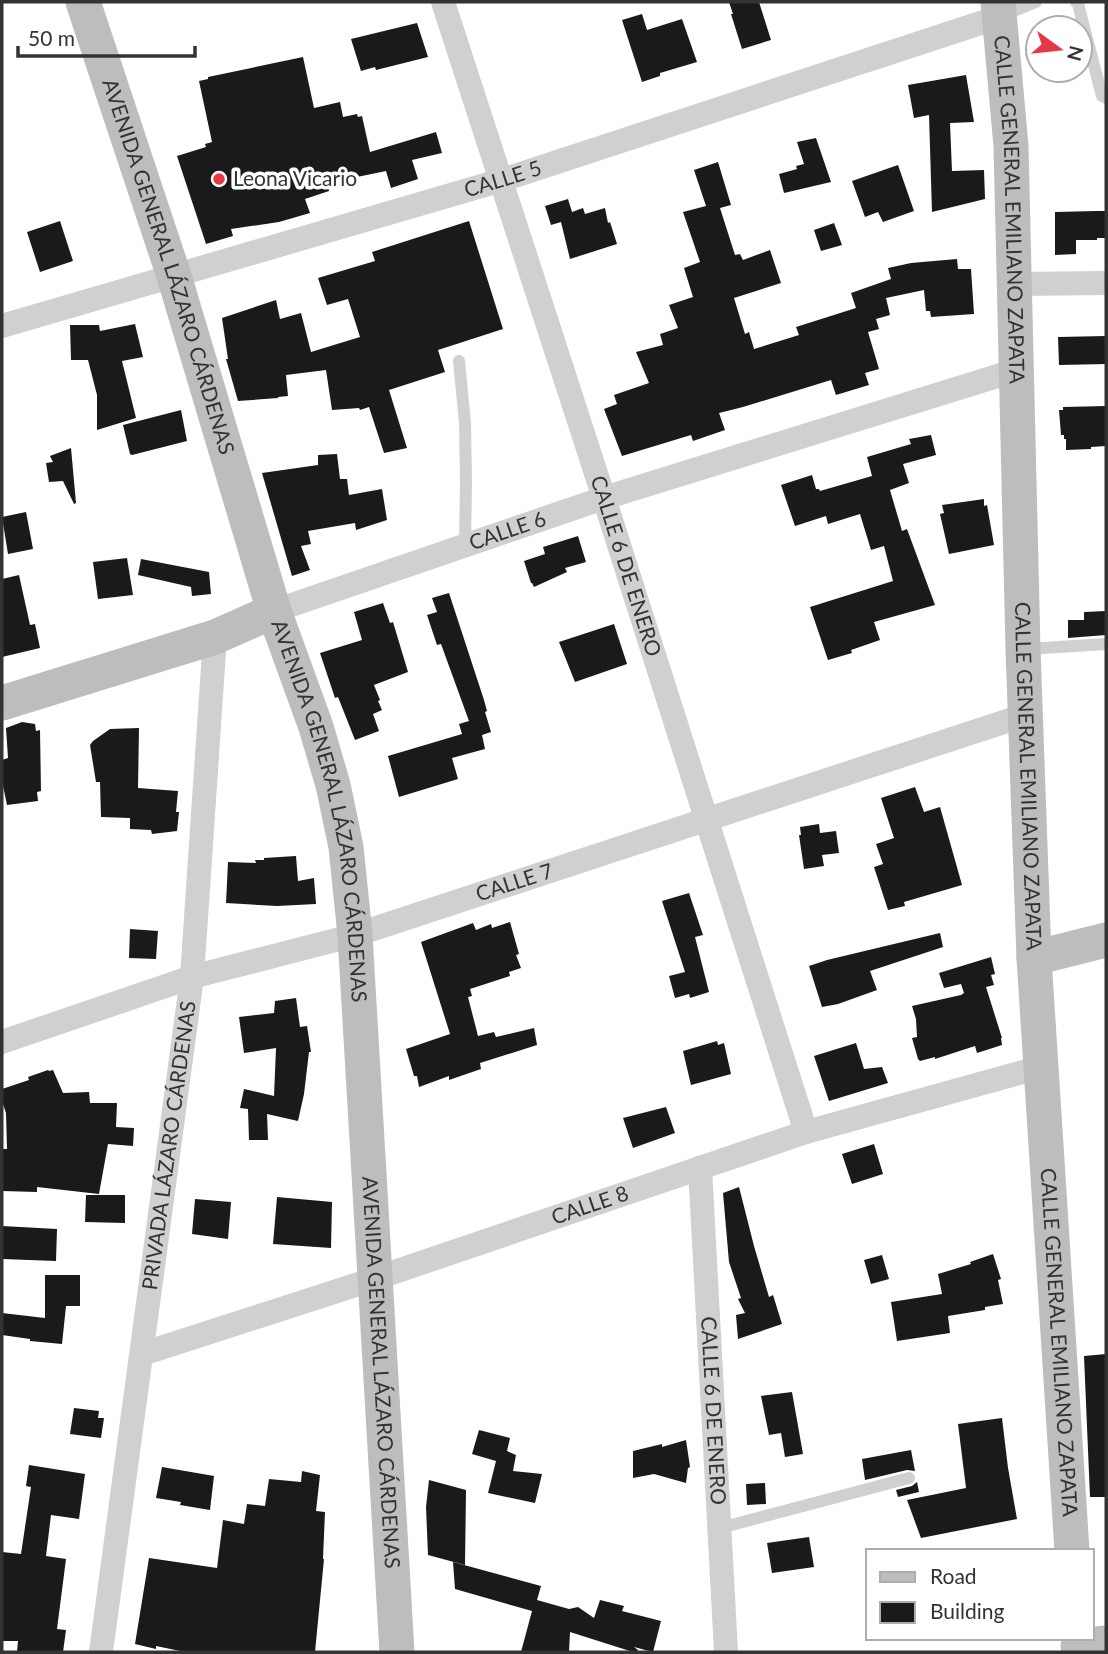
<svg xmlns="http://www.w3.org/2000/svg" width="1108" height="1654" font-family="Lato,sans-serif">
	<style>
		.building { fill: #1a1a1a }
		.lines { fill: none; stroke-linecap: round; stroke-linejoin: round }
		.lane { stroke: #d0d0d0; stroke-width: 12 }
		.street { stroke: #d0d0d0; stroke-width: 24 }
		.secondary { stroke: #bdbdbd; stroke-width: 35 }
		.poi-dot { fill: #e63946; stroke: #fff; stroke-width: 2.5 }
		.labels { text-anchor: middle; stroke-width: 7; stroke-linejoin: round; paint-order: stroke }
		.poi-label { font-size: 21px; fill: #333; stroke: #fff; text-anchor: start }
		.street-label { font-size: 21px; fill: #333; stroke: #fff }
	</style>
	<rect width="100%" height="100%" fill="#fff"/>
	<path class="building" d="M729,2H759L771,40L742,49L731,14H733Z
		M642,14L647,30L682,19L697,62L660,73V76L642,82L622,20Z
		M417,23L428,57L376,70L375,67L361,71L351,39Z
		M303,57L314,108L340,102L343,117L357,114L358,117L362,116L370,152L436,132L442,153L412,160L418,179L391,188L386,171L328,183L329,191L305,199L310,213L279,222L231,229L233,236L206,244L177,156L206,147L205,144L212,142L199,81L208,79V77Z
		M966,75L974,122L950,123L952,171L984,170L985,199L932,212L929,115L914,118L908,85Z
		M816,138L831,182L784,193L779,174L797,169L796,166L804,164L797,142Z
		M718,162L731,205L720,208L735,255L740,254L743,260L770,250L781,283L734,298L745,334L749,332L754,349L799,335L796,327L856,308L851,293L891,279L888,268L911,263L957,259L958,269H971L974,314L931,317L930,311H926L924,290L886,298L890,315L876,319L879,329L868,332L879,369L865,373L869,385L836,395L831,380L743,407L719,413L725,430L693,441L691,435L622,456L604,409L617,404L614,395L649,383L636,352L663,345L660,334L678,328L669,305L693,297L684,268L700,262L683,212L706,206L694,170Z
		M898,165L914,211L883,222L878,212L865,217L852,181Z
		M568,199L572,212L583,208L585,214L605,208L608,223L610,222L617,244L570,259L561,222L551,225L545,206Z
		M1096,211H1106V238H1097V240H1076V254L1055,255V212Z
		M60,221L73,261L40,272L27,232Z
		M469,221L503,329L438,350L445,372L389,390L407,448L384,453L369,407L360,410L359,408L332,410L326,370L286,375L288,396L278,397V398L238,401L226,359H228L222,318L276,300L280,319L301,313L311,352L360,337L348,299L327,305L318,278L375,261L372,252Z
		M834,223L842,245L821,251L814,230Z
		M135,324L143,357L122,361L136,418L97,430V395L88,360H71L70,325H99L100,331Z
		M1106,336V364L1059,365L1058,337Z
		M1106,406V446L1091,447V449L1066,450V439H1064V435H1061L1059,410H1063V407Z
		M181,410L187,441L132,455L130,454L123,425Z
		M931,435L936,455L903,464L909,483L890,490L902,531L907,529L935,605L874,622L880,640L851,650L852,653L828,660L810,607L893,581L884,546L871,550L860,514L828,524L826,516L795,526L781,485L812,475L816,489H819L820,491L872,476L867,457L911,444L909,439Z
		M71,448L76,503L74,504L63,481L49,482L46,463L53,462L50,456Z
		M337,454L340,479H347L349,495L382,489L387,520L356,530L355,523L308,531L311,544L301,546L310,570L292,576L262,473L318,465V455Z
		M984,499V506L987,505L994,545L949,554L940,514L944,513L942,505Z
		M26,512L33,549L8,554L2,517Z
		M578,536L586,562L565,568L567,572L534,587L532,583H531L524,561L545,554L543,547Z
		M127,558L133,595L98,599L93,562Z
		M141,559L209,572L211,594L192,596L191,587L138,575Z
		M19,575L30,625L35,624L40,648L2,657V579Z
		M449,593L484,700L487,711L485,712L491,732L482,735L485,749L452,758L458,779L399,797L388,756L462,734L459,724L469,721L441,644L437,645L427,615L437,612L432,598Z
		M383,603L390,623L393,622L408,672L374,685L380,700L378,701L382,710L373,714L379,731L355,740L338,697L335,698L320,653L362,640L354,612Z
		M1106,611V635L1068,638V620H1084V612Z
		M614,624L627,664L575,682L559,642Z
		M22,722L35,724L36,731L40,730L41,791L37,792L38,801L7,805L2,781V760L8,758L6,728Z
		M139,728L138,788L178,791L176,812H179L177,831L152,834L151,830L130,829V818L101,817L100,782H96L90,745L93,741L110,729Z
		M915,787L924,812L940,807L962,885L904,902L905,906L888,910L874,867L883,864L876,844L894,838L881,798Z
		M819,824L820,833L836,831L839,853L822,855L824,866L804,869L799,835H801L800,827Z
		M296,856L298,881L314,878L316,904L277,906L226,903L228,862L256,863L255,860H264V858Z
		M689,893L703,935L695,937L709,992L690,998L689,994L675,998L669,976L685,972L662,901Z
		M510,922L519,954L516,955L521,968L509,972L510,976L470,989L472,996L468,997L478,1036L494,1032L496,1037L534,1028L537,1045L480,1063L481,1069L449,1080V1076L419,1087L417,1076H414L406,1049L450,1034L421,942L473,923L476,930L491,924L492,928Z
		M130,929L158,931L156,959L129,958Z
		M940,933L943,947L870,971L877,990L838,1004L822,1007L809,966L827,960Z
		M991,957L995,974L991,975L994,985L986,987L1002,1038H1001L1002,1045L977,1053L975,1046L935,1059V1057L920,1061L918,1059L912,1038L917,1037L916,1019L912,1006L961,995L964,993L961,984L944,988L939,973Z
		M296,998L300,1027L307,1026L311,1052H309L304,1094L298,1121L267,1114L268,1140H249L248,1109L240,1108L244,1089L274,1096L276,1048L244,1053L239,1017L274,1013L275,1001Z
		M717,1041L718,1045L724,1043L731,1074L691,1085L683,1051Z
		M856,1043L864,1069L882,1067L888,1083L829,1101L814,1056Z
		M48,1070L49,1071L53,1070L63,1093L89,1092L90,1103H117L116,1127L134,1128L133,1146L108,1144L99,1194L37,1187V1192L2,1191V1149H7L6,1113L2,1101V1089L29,1080L28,1077Z
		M666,1107L675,1133L633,1148L623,1118Z
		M874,1144L883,1174L852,1184L842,1154Z
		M739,1187L754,1246L769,1297L773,1295L782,1324L738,1339L736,1315L745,1313L738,1299L741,1298L729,1262L723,1193Z
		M86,1195H125V1223L85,1222Z
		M277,1197L332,1202L331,1248L273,1244Z
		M195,1199L231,1202L228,1239L192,1234Z
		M2,1226L57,1229L56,1261L2,1259Z
		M993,1254L1001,1279L998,1280L1003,1304L985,1307V1310L948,1316L950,1333L897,1341L891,1302L942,1294L938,1274L971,1264L970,1262Z
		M882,1255L889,1279L871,1284L864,1260Z
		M45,1275H80V1306H66L62,1344L30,1341V1339L2,1335V1313L45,1318Z
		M1106,1354V1497H1090L1084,1356Z
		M792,1392L803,1454L785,1457L781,1433L769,1435L761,1396Z
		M74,1408L99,1411L98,1418H104L101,1438L70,1434Z
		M1002,1418L1008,1468L1017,1519L921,1538L907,1500L966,1488L958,1424Z
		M479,1430L510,1438L507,1451L516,1455L513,1471L542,1474L535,1503L488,1493L496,1461L472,1454Z
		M686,1440L690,1467L688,1468L686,1483L654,1474L633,1478V1451L662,1444V1447Z
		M911,1450L915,1471L907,1470L865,1480L862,1459Z
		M29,1465L85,1474L79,1519L51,1515L46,1556L66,1559L57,1629L66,1630L63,1652H17L18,1641H2V1552L21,1554L31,1487L26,1486Z
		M162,1467L214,1476L210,1510L180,1505L181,1502L156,1498Z
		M302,1471L320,1475L316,1511L325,1512L323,1559H324L315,1652H185L156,1646V1649L135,1644L149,1558L217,1568L223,1520L244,1524L247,1504L265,1506L269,1479L301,1482Z
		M429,1480L466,1490L465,1565L428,1555L426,1507Z
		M917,1482L919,1492L898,1497L896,1490L912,1486Z
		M765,1483L766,1504L747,1505L746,1484Z
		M809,1537L814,1567L772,1573L767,1543Z
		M453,1562L541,1586L537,1600L569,1609L578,1607L594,1618L600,1600L624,1606L622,1611L661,1621L653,1652L634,1647L638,1650L637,1652H633L570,1632L569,1652H521L532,1611L455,1589Z"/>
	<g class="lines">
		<path class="lane" d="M1076,2L1078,4L1102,96L1106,98
			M1001,16L1036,2
			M459,361L465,423L466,482L465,546
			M1027,649L1106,644
			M720,1528L909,1478"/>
		<g class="street">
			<path id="s1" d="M443,2L604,498L806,1132"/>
			<path d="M1015,284L1106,283"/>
			<path id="s2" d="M2,326L502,180L999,17"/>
			<path id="s3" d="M274,611L604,498L1017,370"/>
			<path id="s4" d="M2,1042L192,977L355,935L1025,715"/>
			<path id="s5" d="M700,1168L726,1652"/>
			<path id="s6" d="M142,1354L374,1279L806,1132L1041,1067"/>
			<path id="s7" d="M101,1652L192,977L215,637"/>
		</g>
		<g class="secondary">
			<path id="s8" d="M83,2L174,276L274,611L316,727L333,785L346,847L355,935L397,1652"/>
			<path id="s9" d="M998,2L1011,146L1023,649L1034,958L1072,1551"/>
			<path d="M2,703L215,637L274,611"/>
			<path d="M1034,958L1106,940"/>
			<path d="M1078,1646L1106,1643"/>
		</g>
	</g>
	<circle class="poi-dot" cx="219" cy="179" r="7"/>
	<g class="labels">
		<g class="poi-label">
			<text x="233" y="186">Leona Vicario</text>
		</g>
		<g class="street-label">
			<text dy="7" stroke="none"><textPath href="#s2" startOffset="522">CALLE 5</textPath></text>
			<text dy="7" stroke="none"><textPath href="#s9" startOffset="208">CALLE GENERAL EMILIANO ZAPATA</textPath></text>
			<text dy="7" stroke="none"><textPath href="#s8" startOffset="278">AVENIDA GENERAL LÁZARO CÁRDENAS</textPath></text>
			<text dy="7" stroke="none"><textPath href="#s3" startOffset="247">CALLE 6</textPath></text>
			<text dy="7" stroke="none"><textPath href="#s1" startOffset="593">CALLE 6 DE ENERO</textPath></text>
			<text dy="7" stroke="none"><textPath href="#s9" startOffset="775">CALLE GENERAL EMILIANO ZAPATA</textPath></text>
			<text dy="7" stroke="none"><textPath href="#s8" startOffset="845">AVENIDA GENERAL LÁZARO CÁRDENAS</textPath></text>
			<text dy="7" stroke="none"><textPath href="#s4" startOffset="537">CALLE 7</textPath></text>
			<text dy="7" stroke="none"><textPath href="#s7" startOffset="511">PRIVADA LÁZARO CÁRDENAS</textPath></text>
			<text dy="7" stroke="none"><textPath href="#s6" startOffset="472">CALLE 8</textPath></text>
			<text dy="7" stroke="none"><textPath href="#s9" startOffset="1342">CALLE GENERAL EMILIANO ZAPATA</textPath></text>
			<text dy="7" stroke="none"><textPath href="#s8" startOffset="1412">AVENIDA GENERAL LÁZARO CÁRDENAS</textPath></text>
			<text dy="7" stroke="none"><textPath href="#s5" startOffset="243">CALLE 6 DE ENERO</textPath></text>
		</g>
	</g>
	<rect width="1108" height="1654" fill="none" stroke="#333333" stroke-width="7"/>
	<rect x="866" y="1549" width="228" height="91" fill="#ffffff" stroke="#adadad" stroke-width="2"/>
	<rect x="880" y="1572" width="35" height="10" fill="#bdbdbd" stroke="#adadad" stroke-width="2"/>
	<text x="930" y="1584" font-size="21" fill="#333333">Road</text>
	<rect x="880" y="1602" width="35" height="21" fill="#1a1a1a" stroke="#adadad" stroke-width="2"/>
	<text x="930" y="1619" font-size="21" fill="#333333">Building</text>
	<g transform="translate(1059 49) rotate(105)"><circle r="33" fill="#ffffff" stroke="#adadad" stroke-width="2"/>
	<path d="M0-5L12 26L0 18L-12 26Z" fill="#e63946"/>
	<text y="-10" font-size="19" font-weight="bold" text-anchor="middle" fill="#333333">N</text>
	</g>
	<path d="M18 46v10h177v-10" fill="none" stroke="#333333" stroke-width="3.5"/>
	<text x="28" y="46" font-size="21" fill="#333333" stroke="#ffffff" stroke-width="5" paint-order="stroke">50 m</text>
</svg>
